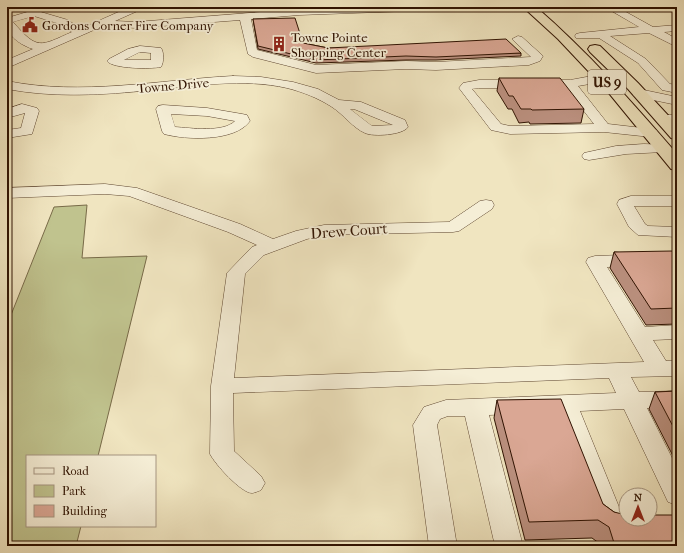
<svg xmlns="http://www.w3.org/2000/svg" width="684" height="553" font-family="'IM FELL French Canon',serif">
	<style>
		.green { fill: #c0c38e; stroke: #786a48 }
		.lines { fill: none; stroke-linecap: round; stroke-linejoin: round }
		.minor-casing { stroke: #5f4731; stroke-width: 1 }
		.highway-casing { stroke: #2f1201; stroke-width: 2 }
		.minor { fill: #f5eed6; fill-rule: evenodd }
		.highway { fill: #f0e5c0; fill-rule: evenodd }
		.wall { fill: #bb907f; stroke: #2f1201 }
		.building { fill: #daa794; stroke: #2f1201 }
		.labels { text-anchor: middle; stroke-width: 3.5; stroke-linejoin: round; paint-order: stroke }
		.far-poi-label { font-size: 13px; fill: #2f1201; stroke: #f5eed6; text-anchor: start }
		.far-street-label { font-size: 13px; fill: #2f1201; stroke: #f5eed6 }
		.shield { fill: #f5eed6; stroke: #6a5441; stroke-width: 1 }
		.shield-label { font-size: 14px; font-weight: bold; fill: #2f1201 }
		.street-label { font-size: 15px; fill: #2f1201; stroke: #f5eed6 }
	</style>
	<rect width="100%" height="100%" fill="#f0e5c0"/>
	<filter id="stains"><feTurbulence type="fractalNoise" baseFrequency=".005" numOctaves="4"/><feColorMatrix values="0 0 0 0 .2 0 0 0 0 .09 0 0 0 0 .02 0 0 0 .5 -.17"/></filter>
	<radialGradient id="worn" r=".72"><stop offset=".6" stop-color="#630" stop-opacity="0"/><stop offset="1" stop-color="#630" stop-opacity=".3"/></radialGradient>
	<path class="green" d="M87,205L82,258L147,256L98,456H27V526H81L76,546H7V325L54,207Z"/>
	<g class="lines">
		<defs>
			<path id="minor" d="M130,7H143L142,9L115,21L136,22L299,9L353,7H440L435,10L299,15L251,19L257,50L316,65L406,61L436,62L531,57L512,39L518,36L522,37L543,56L540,61L529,65L436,70L406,69L316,73L253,57L248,54L240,20L136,28L103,26L7,68V60L33,49C23,46 10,38 7,28C6,25 7,21 7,18L34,10L68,20L78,27L82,28ZM34,16L60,24L72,32C40,46 38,51 13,22Z
				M605,7H617L653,27L677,25V31L664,32L677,39V47L649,33L610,36L646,59L670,84L677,85V93L662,90L638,63L599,38H576L575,36L576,34L580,33L639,27Z
				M140,46L161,48C164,52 164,62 161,67C151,69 113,69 107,61L109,59L128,49ZM140,52L151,53V60H124Z
				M603,74L607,75L609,78L607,81L578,86L608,124L651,129L656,130L658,133L656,136L651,137L604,132L510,134L491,130L459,88L463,83L479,80H570ZM479,88H566L594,124L510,126L501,124L472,89Z
				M233,76L261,77L293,82L318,89L339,100L361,102L405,120L408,127C403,135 373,137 365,133C353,128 343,114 332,107C318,98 303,92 287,88C243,78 196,86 152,90C103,95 55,98 7,89V81C82,96 158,80 233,76ZM350,109H354L393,125L372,126Z
				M639,89L677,97V105L634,96L633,93L634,90Z
				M22,104L37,108L39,111L32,134L7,138V130L21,128L25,113L7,118V109Z
				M163,105L207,108L242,114L247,115L250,121C235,142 186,140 164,134L162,131L156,109L158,106ZM171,114L207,116L235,121C223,133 191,128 175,127Z
				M663,115H677V123L658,122L656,119L658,116Z
				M644,144L668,145L670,148L668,151L663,152L626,154L589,160L584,159L582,156L584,153L616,146Z
				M105,184L137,188L240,224L273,239L296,231L324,225L449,222L480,201L486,200L492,201L494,205L492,209L459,231L453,232L324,235L307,239L264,255L245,274L234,378L644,362L586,262L588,258L595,256L677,253V265L607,267L645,327L677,325V339L653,340L666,361L677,360V376L631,377L639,392L677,391V407L647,408L677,468V505L668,502L624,409L580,411L619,507L626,511V519H636L638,522L634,530C618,536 612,531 599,522L557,412L489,415L523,546H495L465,416H448L440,419L437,425L457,546H429L413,425L424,407L446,400L616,393L609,378L233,393L234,451L261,476L265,483L261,490C259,491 254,493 252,493C241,493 215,464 210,454L211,386L227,273L252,247L257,245L228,232L129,196L105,194L7,198V188Z
				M631,196H677V206H634L645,224L648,226L677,227V237L638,235L629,227L617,204L619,200Z"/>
			<path id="highway" d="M523,7H536C588,52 632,102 677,154V170L671,169L608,92L558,39Z
				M595,45L600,46L638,83L677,125V140L671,138L628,89L590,52L588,49L590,46Z"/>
		</defs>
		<use href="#minor" class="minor-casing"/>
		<use href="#highway" class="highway-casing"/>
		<use href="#minor" class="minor"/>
		<use href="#highway" class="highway"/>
	</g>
	<path class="wall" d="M253,19L303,43L328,48L521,53V56L436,60H406L316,63L258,49Z
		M499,78L584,109L581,123L530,124L529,122L519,123L512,109H508L497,91Z
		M614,252L677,258V324L646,325L610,268Z
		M677,391V456H673L649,409L655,392Z
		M497,400L603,504L614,512L677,546H603L592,538L525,540L494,418Z"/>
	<path class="building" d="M295,18L303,43L328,48L506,39L521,53L436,57L406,56L316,60L258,46L253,19Z
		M499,78H560L584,109L532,110L531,109H521L513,96H509Z
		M672,251L677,258V308L651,309L614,252Z
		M677,391V434L655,392Z
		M561,399L603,504L614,512L626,515V519H650V515H677V546H615L609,527L598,520L529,522L497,400Z"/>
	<defs>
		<symbol id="civic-bare" viewBox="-9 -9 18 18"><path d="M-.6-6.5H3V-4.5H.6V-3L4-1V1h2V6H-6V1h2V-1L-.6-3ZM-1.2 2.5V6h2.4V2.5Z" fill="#8f2418" stroke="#f5eed6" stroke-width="2.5" paint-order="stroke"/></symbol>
		<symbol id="building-bare" viewBox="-9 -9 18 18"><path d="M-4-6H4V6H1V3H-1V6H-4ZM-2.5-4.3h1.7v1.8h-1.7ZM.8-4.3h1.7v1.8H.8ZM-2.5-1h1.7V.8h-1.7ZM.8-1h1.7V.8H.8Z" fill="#8f2418" stroke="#f5eed6" stroke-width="2.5" paint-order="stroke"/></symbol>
	</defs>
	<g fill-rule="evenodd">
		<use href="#civic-bare" x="19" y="14" width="22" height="22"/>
		<use href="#building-bare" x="268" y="33" width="22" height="22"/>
	</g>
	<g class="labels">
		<g class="far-poi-label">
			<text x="42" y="30">Gordons Corner Fire Company</text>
			<text x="291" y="42">Towne Pointe<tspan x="291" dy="15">Shopping Center</tspan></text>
		</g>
		<g class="far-street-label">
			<text transform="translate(173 85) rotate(-5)" y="5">Towne Drive</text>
		</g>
		<rect class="shield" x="588" y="70" width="38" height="24" rx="3"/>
		<g class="shield-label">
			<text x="607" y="87">US 9</text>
		</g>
		<g class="street-label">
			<text transform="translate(349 231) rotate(-4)" y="5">Drew Court</text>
		</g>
	</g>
	<rect width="684" height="553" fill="none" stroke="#f0e5c0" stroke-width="24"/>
	<rect x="8" y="8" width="668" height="537" fill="none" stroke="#2f1201" stroke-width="2"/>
	<rect x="12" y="12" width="660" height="529" fill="none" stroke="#2f1201"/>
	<rect x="26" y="455" width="130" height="72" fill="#f5eed6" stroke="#a69681"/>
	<rect x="34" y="468" width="20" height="6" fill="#f5eed6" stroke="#a69681"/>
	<text x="62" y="475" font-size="12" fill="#2f1201">Road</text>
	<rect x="34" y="485" width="20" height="12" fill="#c0c38e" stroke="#a69681"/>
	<text x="62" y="495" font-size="12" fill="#2f1201">Park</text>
	<rect x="34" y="505" width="20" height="12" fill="#daa794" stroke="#a69681"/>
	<text x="62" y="515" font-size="12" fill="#2f1201">Building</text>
	<g transform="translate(638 507)"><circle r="19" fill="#f5eed6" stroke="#a69681"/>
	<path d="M0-3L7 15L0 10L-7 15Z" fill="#8f2418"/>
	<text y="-6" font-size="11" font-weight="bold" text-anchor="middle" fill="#2f1201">N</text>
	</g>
	<rect width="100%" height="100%" filter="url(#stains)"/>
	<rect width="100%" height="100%" fill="url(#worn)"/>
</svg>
